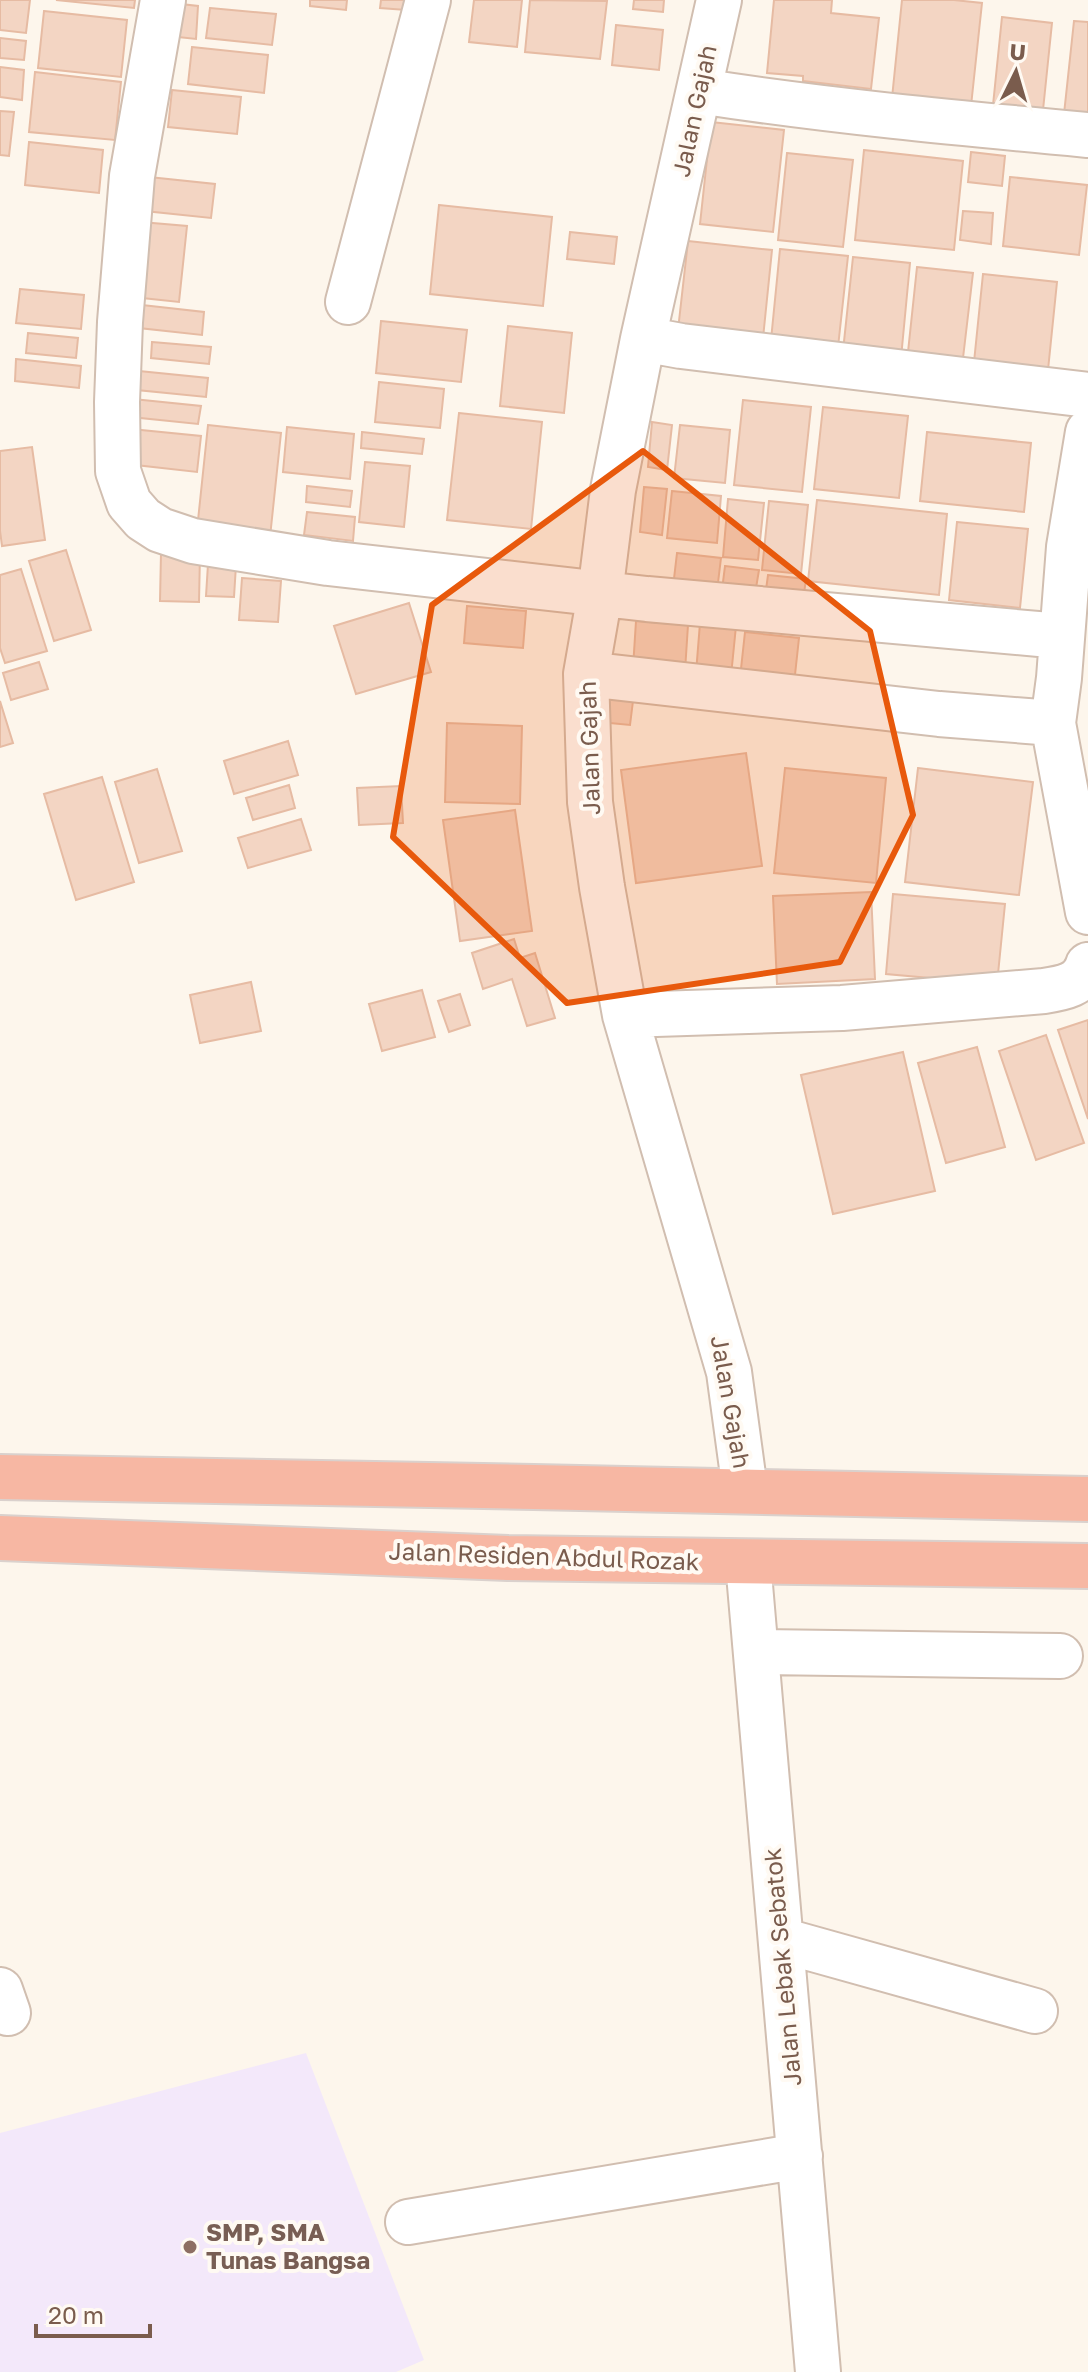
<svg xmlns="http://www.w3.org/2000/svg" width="1088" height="2372" font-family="'Golos Text',sans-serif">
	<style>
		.education { fill: #f3e8fa }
		.building { fill: #f3d5c3; stroke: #e6bba3; stroke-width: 2 }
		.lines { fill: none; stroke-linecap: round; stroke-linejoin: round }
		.minor-casing { stroke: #d1beb0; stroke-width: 48 }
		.highway-casing { stroke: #dad1cd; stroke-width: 48 }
		.minor { stroke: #fff; stroke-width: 44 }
		.highway { stroke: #f7b7a3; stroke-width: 44 }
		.marked { fill: #e8590c; fill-opacity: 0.2; stroke: #e8590c; stroke-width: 6; stroke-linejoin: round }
		.education-dot { fill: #8d6e63; stroke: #fffaf3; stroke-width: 3 }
		.labels { text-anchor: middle; stroke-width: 8; stroke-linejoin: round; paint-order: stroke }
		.street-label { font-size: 24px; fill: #7a5c4d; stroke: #fffaf3 }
		.education-label { font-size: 24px; font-weight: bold; fill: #785e54; stroke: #fffaf3; text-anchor: start }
	</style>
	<rect width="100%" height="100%" fill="#fdf6ec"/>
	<path class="education" d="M306,2053L424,2360L396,2372H0V2133Z"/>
	<path class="building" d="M0,0H30L26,33L0,30Z
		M56,0H135L134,8Z
		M310,0H347L346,10L310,6Z
		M381,0H407L406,10L380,8Z
		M474,0H522L517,47L469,42Z
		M530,0L607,1L600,59L525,52Z
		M634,0H664L663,12L633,9Z
		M774,0H832L831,13L879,18L871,89L803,81V76L767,73Z
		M902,0H954L982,3L971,106L892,98Z
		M172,3L198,6L196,39L169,36Z
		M210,8L276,14L272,45L206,38Z
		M44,11L127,20L121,77L38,68Z
		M1002,17L1052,23L1043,110L993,105Z
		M1074,21L1088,22V116L1064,114Z
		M616,25L663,30L659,70L612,65Z
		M0,38L26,41L24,60L0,58Z
		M192,47L268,55L264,93L188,84Z
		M0,67L24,70L22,100L0,97Z
		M35,72L121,82L115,140L29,132Z
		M172,90L241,97L237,134L168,127Z
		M0,111L14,112L9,156L0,155Z
		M711,122L784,130L773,232L700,224Z
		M29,142L103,150L99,193L25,185Z
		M864,150L963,161L954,250L855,240Z
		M971,152L1005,156L1002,186L968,182Z
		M787,153L853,160L843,247L778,240Z
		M149,177L215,184L211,218L145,211Z
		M1010,177L1087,185L1079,255L1003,246Z
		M439,205L552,217L543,306L430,294Z
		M963,211L993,213L991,244L960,240Z
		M141,222L187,226L179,302L133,297Z
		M570,232L617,237L614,264L567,259Z
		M688,241L772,250L763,338L678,330Z
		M780,249L848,256L838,347L771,340Z
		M853,257L910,263L901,358L843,351Z
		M917,267L973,273L963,358L908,352Z
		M983,274L1057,282L1048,370L974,362Z
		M20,289L84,295L81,329L16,323Z
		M142,305L204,312L202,335L139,328Z
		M381,321L467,330L461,382L376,373Z
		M508,326L572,333L564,413L500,406Z
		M28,333L78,338L76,358L26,353Z
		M152,342L211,347L209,364L151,358Z
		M16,359L81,366L79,388L15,381Z
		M139,371L208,378L206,397L137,390Z
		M379,382L444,389L440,428L375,422Z
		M133,399L201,406L198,424L131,417Z
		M743,400L811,407L802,492L734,485Z
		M823,407L908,416L899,498L814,489Z
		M459,413L542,422L531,529L447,520Z
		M652,422L672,425L667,470L648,467Z
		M208,425L281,433L270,537L197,530Z
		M680,425L730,430L725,483L674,478Z
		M287,427L354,434L350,479L283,472Z
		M131,429L201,436L197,472L127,464Z
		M362,432L424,439L422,454L361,448Z
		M927,432L1031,443L1024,512L920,501Z
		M32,447L45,540L2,546L0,531V451Z
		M365,462L410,466L404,527L359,522Z
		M307,486L352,491L350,507L306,502Z
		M644,487L667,489L662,535L640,532Z
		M672,491L721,496L717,543L667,538Z
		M728,499L764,503L758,560L723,557Z
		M817,500L947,514L939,595L808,581Z
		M769,501L808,505L801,574L762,570Z
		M307,512L355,517L353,541L304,535Z
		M957,522L1028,529L1020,608L949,600Z
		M66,550L91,630L54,641L29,561Z
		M161,553L200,554L199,602L160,601Z
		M677,553L721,558L717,591L673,587Z
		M208,564L236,565L234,597L206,596Z
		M725,566L759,570L755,594L722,590Z
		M21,569L47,651L5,663L0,648V575Z
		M768,575L806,579L803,601L765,597Z
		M242,578L281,581L278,622L239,620Z
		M409,603L431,672L356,694L334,626Z
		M467,606L526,611L523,648L464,643Z
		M636,621L688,625L685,671L633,668Z
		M700,623L736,626L731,676L696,673Z
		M745,632L799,638L794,684L740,678Z
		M39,662L48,689L11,700L3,673Z
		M603,690L634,693L630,725L600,722Z
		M0,701L13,743L0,747Z
		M447,723L522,726L520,804L445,802Z
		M288,741L298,775L234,794L224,761Z
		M746,753L762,866L636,883L621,770Z
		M785,768L886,778L876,883L774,873Z
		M918,768L1033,782L1019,895L905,882Z
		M157,769L182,851L139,863L115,782Z
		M102,777L134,882L76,900L44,794Z
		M289,785L295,808L253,820L246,798Z
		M401,786L403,823L359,825L357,788Z
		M515,810L532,931L460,941L443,820Z
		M301,819L311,850L248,868L238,838Z
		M871,892L875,979L777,984L773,896Z
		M893,894L1005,904L997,984L886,974Z
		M514,939L520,958L535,953L555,1018L527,1026L512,979L483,989L472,953Z
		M251,982L261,1031L200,1043L190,995Z
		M422,990L435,1037L382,1051L369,1004Z
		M460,994L470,1025L449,1032L438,1001Z
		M1088,1020V1119L1058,1030Z
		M1046,1035L1084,1143L1036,1160L999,1051Z
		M977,1047L1005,1147L946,1163L918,1063Z
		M903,1052L935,1191L833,1214L801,1075Z"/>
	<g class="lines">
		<defs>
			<path id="minor" d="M163,0L132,176L120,322L117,402L118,471L129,503L143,519L160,530L193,541L328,563L647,599L1061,636
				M719,0L643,339L613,490L600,594L586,674L590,802L602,887L625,1015L729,1372L745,1490
				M699,91C828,111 958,123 1088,135
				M348,302L428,0
				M643,339L681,346L1088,395
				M1088,432L1069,547L1059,678L1053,723L1088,912
				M586,674L939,714L1053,723
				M625,1015L842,1008L1044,991C1063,988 1082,985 1088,965
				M748,1562L818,2372
				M756,1652L1060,1656
				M781,1940L1035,2011
				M0,1990L8,2013
				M408,2222L800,2156"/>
			<path id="highway" d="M0,1477C363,1484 725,1490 1088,1499
				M0,1538L508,1558L1088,1566"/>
		</defs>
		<use href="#minor" class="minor-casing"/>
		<use href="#highway" class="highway-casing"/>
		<use href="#minor" class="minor"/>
		<use href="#highway" class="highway"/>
	</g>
	<path class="marked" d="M643,451L870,631L913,815L840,962L567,1003L393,837L432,605Z"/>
	<circle class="education-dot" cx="190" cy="2247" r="8"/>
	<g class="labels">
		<g class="street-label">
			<text transform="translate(695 111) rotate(-78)" y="8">Jalan Gajah</text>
			<text transform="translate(590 748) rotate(-92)" y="8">Jalan Gajah</text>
			<text transform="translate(730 1402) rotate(80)" y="8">Jalan Gajah</text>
			<text transform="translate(544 1557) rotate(2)" y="8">Jalan Residen Abdul Rozak</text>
			<text transform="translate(783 1967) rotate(-95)" y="8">Jalan Lebak Sebatok</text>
		</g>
		<g class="education-label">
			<text x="206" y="2241">SMP, SMA<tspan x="206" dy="28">Tunas Bangsa</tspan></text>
		</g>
	</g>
	<g transform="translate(1016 72) rotate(5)" stroke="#fffaf3" stroke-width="6" paint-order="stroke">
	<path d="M0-6L14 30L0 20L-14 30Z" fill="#7a5c4d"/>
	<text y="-12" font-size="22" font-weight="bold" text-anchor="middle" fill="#7a5c4d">U</text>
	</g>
	<path d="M36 2324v12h114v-12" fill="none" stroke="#7a5c4d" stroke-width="4"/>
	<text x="48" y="2324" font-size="24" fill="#7a5c4d" stroke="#fffaf3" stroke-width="6" paint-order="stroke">20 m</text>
</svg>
